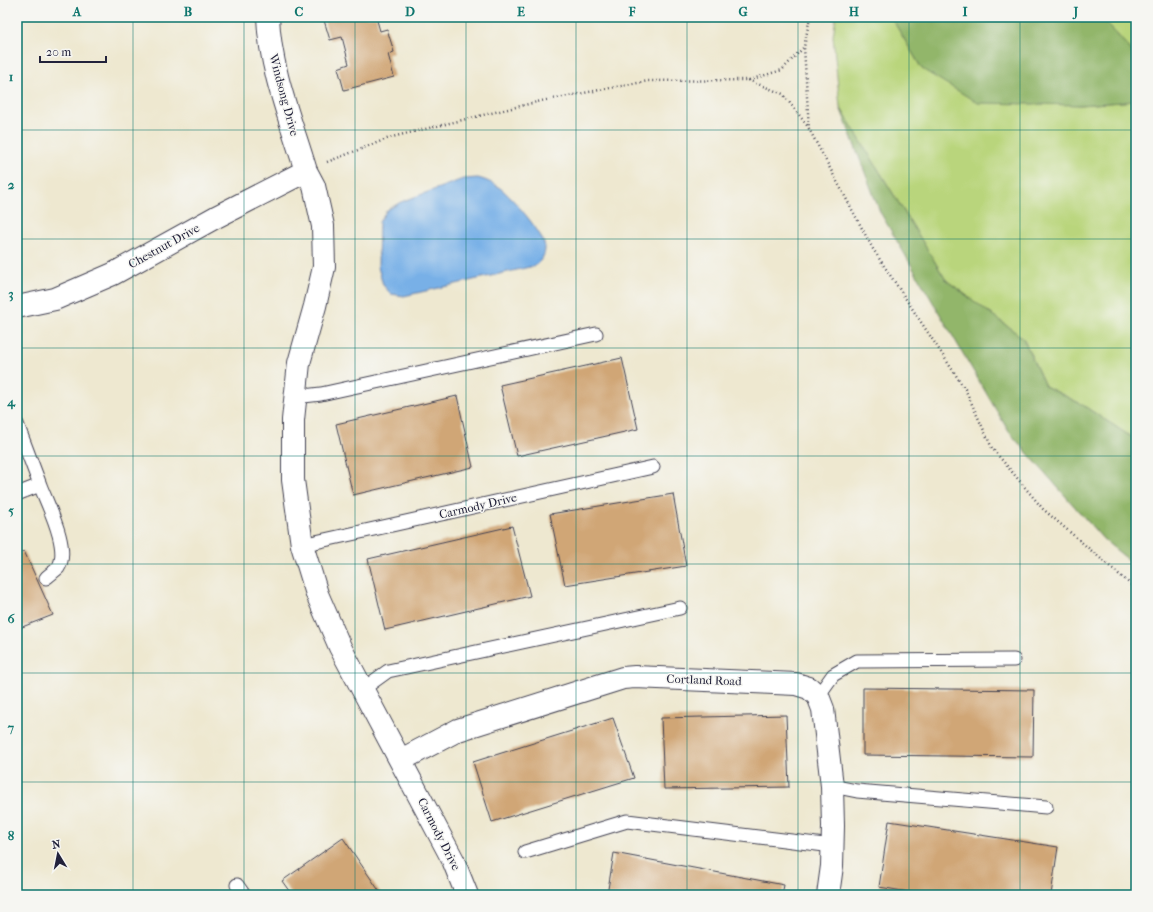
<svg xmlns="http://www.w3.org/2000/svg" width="1153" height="912" font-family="'IM FELL French Canon',serif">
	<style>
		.green { fill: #b9d57b; stroke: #6e7c5b }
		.forest { fill: #92b66b; stroke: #5a6c53 }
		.water { fill: #78b0e7; stroke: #4d6991 }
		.building { fill: #d0a676 }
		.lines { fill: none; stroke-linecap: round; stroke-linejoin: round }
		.lane-casing { stroke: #414051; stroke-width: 15 }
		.street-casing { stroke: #414051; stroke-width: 24 }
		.path { stroke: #414051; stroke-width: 2.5; stroke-dasharray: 1 3; stroke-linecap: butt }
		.lane { stroke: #fff; stroke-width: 13 }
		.street { stroke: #fff; stroke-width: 22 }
		.grid { fill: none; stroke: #0f766e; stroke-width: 1; stroke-opacity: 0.55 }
		.labels { text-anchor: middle; stroke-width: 3; stroke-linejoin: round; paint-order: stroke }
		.street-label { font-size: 12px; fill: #22223b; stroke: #f6f6f2 }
		.neatline { fill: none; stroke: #0f766e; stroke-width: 1.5 }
		.grid-label { font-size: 13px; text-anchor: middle; font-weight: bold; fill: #0f766e }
	</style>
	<rect width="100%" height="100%" fill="#f6f6f2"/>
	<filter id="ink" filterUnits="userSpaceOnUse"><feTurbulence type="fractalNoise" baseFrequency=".025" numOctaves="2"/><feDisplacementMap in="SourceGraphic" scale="8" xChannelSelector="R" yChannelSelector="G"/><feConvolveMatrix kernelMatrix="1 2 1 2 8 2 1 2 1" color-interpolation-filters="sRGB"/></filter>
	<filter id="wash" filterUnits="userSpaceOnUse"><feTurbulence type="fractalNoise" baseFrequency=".012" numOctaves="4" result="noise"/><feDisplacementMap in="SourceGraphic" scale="16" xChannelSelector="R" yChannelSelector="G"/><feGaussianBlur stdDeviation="0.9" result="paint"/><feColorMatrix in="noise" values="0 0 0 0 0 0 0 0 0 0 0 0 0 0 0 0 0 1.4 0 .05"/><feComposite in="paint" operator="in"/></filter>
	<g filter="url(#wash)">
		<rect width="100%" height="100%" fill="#eee8d0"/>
		<path class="green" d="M836,17H891L922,69L1079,105L1136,101V440L1081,404L1045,386L1023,338L946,280L840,107L833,36Z
			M1101,17H1136V83L1132,51Z"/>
		<path class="forest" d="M891,17H1101L1132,51L1136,83V101L1079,105L978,103L922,69Z
			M840,107L946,280L1023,338L1045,386L1081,404L1136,440V566L1104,540L1009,432L880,212Z"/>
		<path class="water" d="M478,178C486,180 493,183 500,188C511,196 545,235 545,248C545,256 541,261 534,266L404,296L391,294L383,285L378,267L379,222L387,210L401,202L463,179Z"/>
		<g id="blocks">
			<path class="building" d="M323,17H376L380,31L387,29L394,52L388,54L394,77L344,90L338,68L349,64L342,37L330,40Z
				M622,358L638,429L517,456L500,385Z
				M457,396L473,467L353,495L336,424Z
				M673,494L686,566L565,585L550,514Z
				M512,526L530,596L385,630L368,559Z
				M24,551L53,615L17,629V554Z
				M863,688L1034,690L1033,757L863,755Z
				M786,715L789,787L664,789L661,718Z
				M613,718L634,778L492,822L473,762Z
				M889,821L1058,847L1051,895H927L879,887Z
				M343,838L382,895H292L282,881Z
				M614,853L784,885L782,895H607Z"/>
		</g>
	</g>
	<g filter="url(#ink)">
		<use href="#blocks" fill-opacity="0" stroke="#414051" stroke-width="1"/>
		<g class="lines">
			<defs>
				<path id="lane" d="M295,397L321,394L596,334
					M17,424L40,485L17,494
					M40,485C47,504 71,549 58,568C55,571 49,575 46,578
					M302,545L653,467
					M363,689L388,671L680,608
					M818,696L833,675L857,661L1014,660
					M832,786L857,791L1046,807
					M525,852L627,821L833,846
					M237,885L244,895"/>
				<path id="street" d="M268,17C270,70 291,121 306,171L314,186L323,226L324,267L315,306L299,363L293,420V480L302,545L317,594L340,647L453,860L467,895
					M17,307L55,299L113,274L216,217L306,171
					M401,760L458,730L623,678L635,677L796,684L809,688L818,696L823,709L832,786L833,826L832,866L828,895"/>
			</defs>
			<use href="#lane" class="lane-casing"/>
			<use href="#street" class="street-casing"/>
			<path class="path" d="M810,17L804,47L809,129L873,249L965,389L992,448L1043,509L1136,589
				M749,80L782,70L803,48
				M327,162L392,137L541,101L648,81L748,80L783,94L809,128"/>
			<use href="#lane" class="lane"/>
			<use href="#street" class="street"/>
		</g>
	</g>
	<path class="grid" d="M133,17V895M244,17V895M355,17V895M466,17V895M576,17V895M687,17V895M798,17V895M909,17V895M1020,17V895M17,130H1136M17,239H1136M17,348H1136M17,456H1136M17,564H1136M17,673H1136M17,782H1136"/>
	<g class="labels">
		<g class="street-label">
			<text transform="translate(284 95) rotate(75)" y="4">Windsong Drive</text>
			<text transform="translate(164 246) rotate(-29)" y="4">Chestnut Drive</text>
			<text transform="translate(478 506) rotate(-13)" y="4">Carmody Drive</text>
			<text transform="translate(704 680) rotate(2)" y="4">Cortland Road</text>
			<text transform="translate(439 834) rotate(63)" y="4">Carmody Drive</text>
		</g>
	</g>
	<rect width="1153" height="912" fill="none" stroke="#f6f6f2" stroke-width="44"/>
	<g transform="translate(58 854) rotate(350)" stroke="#f6f6f2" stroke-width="3" paint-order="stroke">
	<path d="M0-3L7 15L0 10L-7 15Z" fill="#22223b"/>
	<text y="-6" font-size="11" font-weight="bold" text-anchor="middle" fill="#22223b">N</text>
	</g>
	<path d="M40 56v6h66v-6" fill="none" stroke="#22223b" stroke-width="2"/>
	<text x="46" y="56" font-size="12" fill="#22223b" stroke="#f6f6f2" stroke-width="3" paint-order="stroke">20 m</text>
	<rect x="22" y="22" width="1109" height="868" class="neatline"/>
	<g class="grid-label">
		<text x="77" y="16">A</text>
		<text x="188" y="16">B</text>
		<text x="299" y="16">C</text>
		<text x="410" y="16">D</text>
		<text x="521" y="16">E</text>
		<text x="632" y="16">F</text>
		<text x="743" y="16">G</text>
		<text x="854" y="16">H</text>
		<text x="965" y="16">I</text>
		<text x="1076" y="16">J</text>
		<text x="11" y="81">1</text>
		<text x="11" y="189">2</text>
		<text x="11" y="298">3</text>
		<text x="11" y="406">4</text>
		<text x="11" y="515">5</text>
		<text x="11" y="623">6</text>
		<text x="11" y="732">7</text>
		<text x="11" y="840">8</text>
	</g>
</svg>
